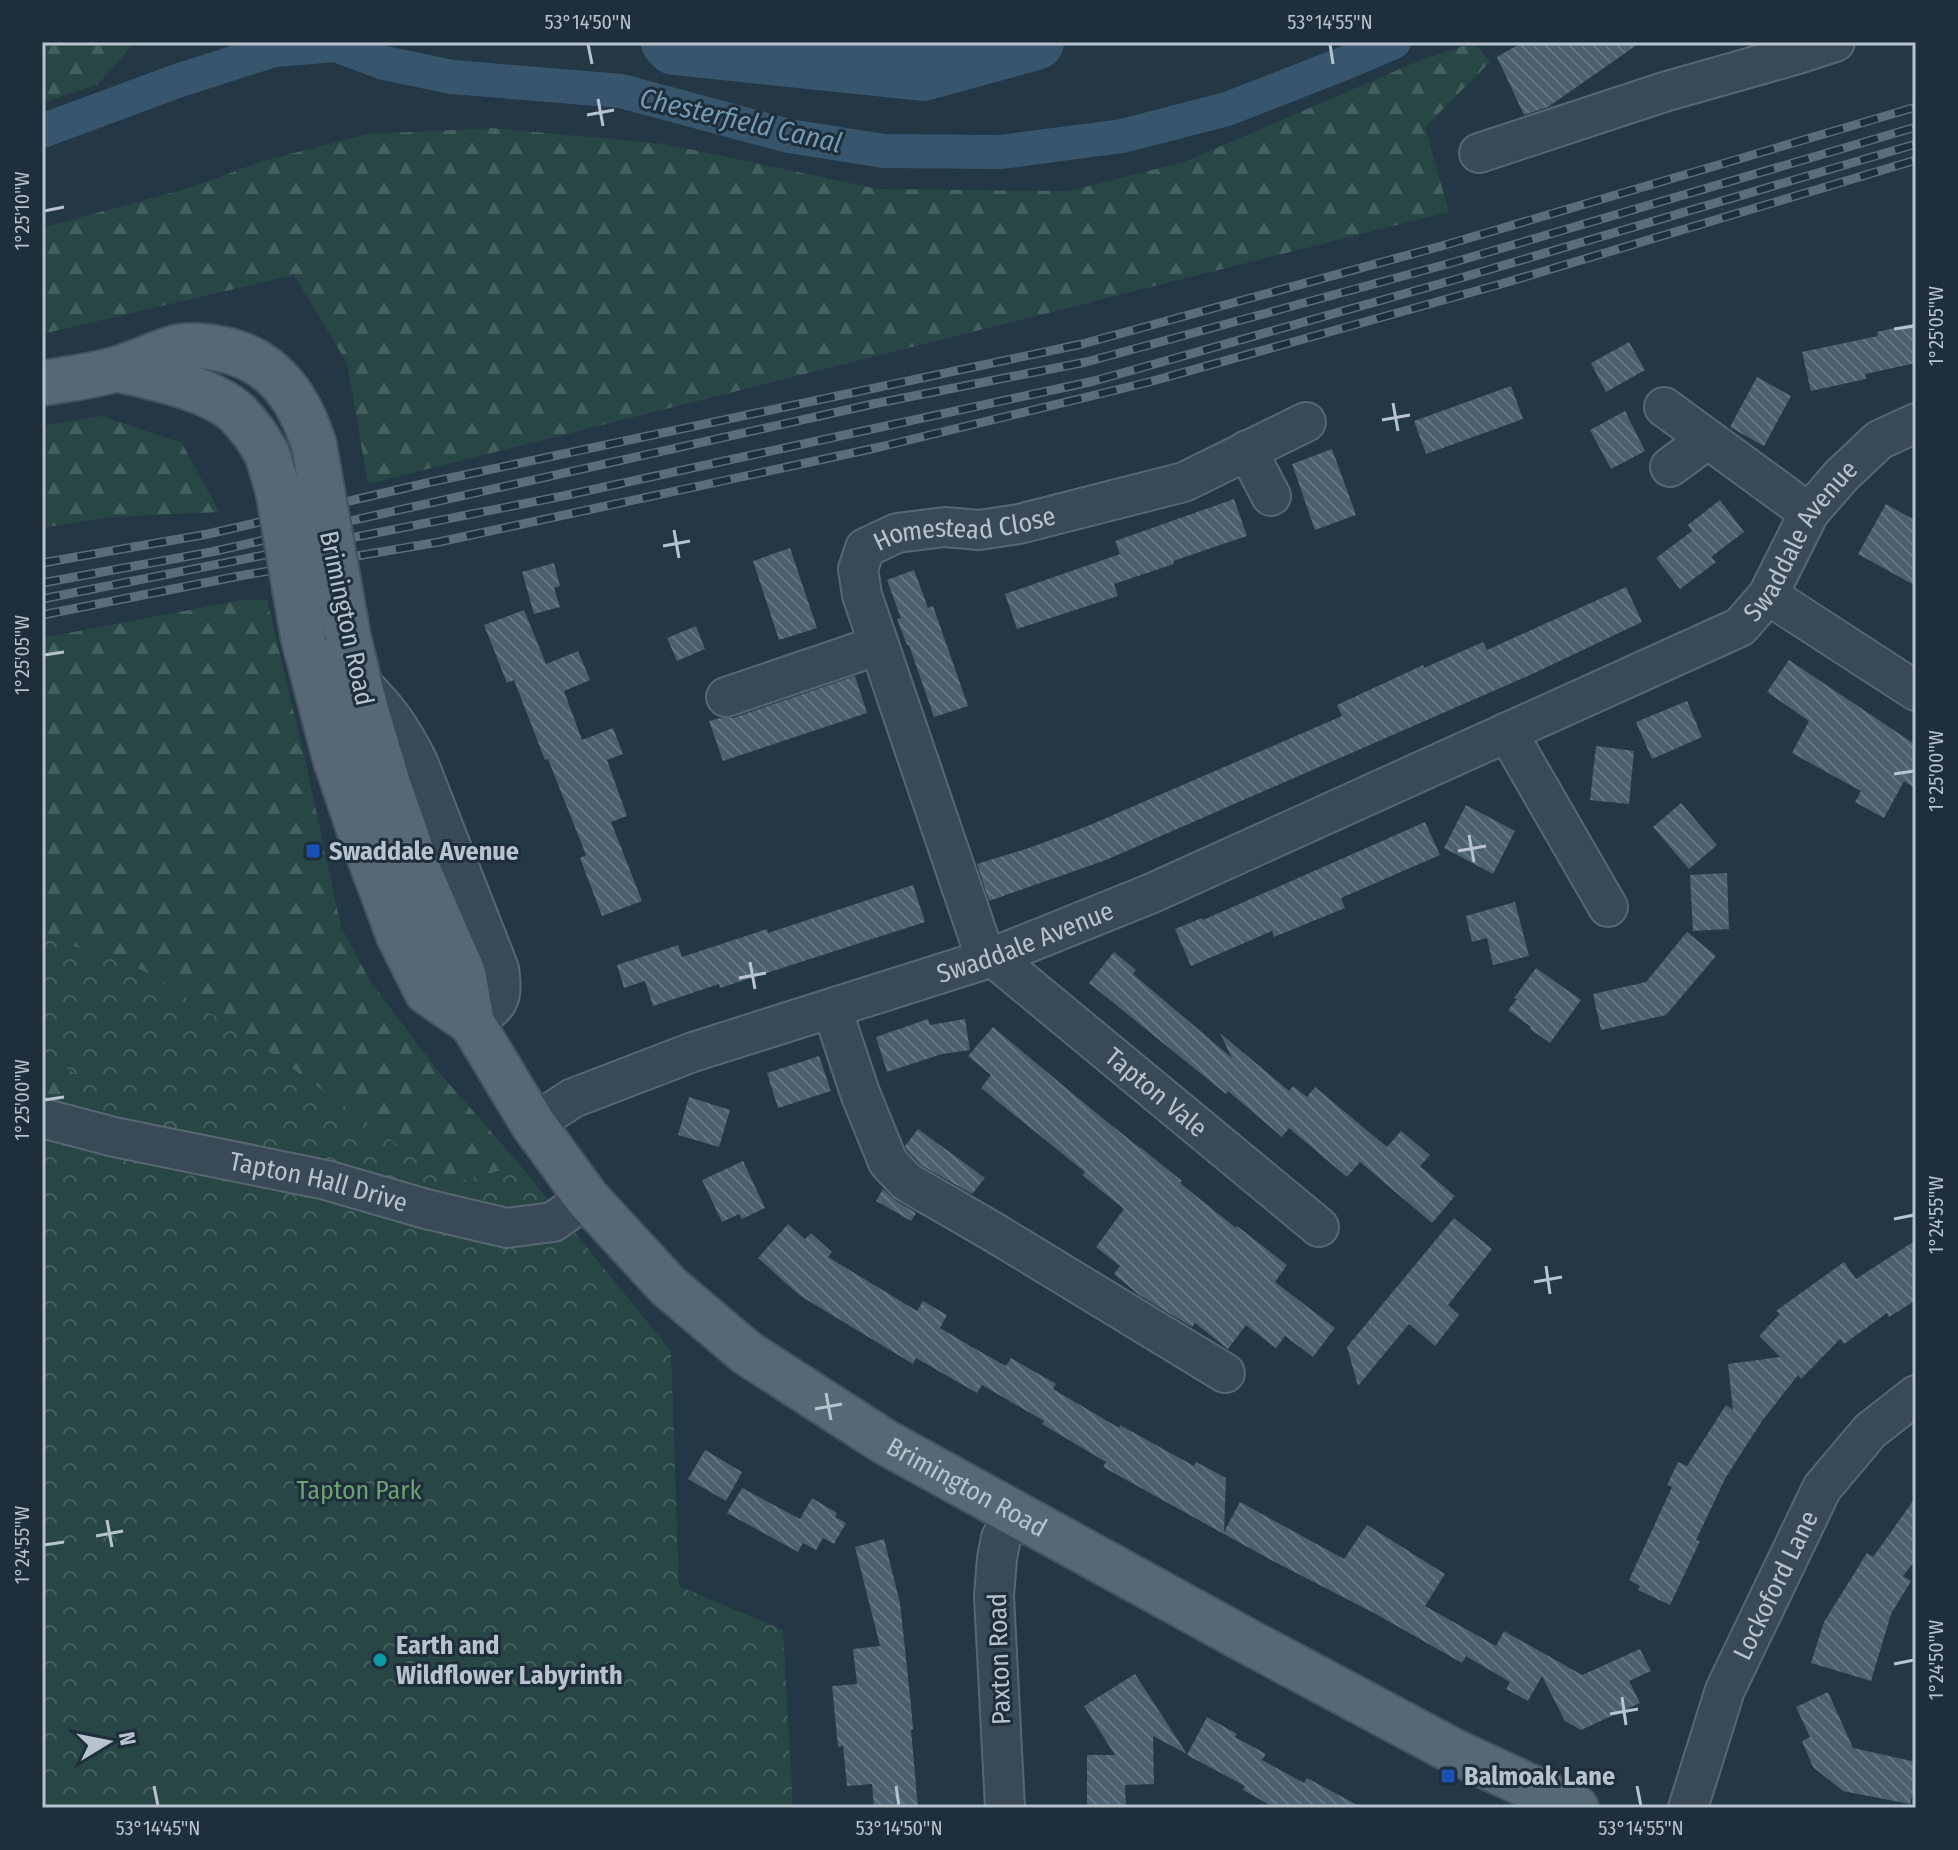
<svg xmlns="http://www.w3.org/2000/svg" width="1958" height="1850" font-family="'Fira Sans Condensed',sans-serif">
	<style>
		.forest { fill: url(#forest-firs) }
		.park { fill: url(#park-crowns) }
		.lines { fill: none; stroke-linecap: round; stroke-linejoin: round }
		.canal { stroke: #37566e; stroke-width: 34 }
		.river { stroke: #37566e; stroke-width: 56 }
		.building { fill: url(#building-back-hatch) }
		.minor-casing { stroke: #586672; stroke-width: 42 }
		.major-casing { stroke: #43525e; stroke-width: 48 }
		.minor { stroke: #394955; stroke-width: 38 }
		.major { stroke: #576875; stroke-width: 44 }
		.rail-casing { stroke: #5b6d7c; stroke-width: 9 }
		.rail { stroke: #1e2e3a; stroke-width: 6; stroke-dasharray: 18; stroke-linecap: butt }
		.major-bridge-casing { stroke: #43525e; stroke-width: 48; stroke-linecap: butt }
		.major-bridge { stroke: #576875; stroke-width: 44 }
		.ticks { fill: none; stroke: #b7c3ce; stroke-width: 3 }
		.transit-dot { fill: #1a4fb4; stroke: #1e2e3a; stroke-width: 3 }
		.culture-dot { fill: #0f9aa8; stroke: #1e2e3a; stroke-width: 3 }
		.labels { text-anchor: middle; stroke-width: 6; stroke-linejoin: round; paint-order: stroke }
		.street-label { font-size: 26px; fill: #b7c3ce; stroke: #1e2e3a }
		.poi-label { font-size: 26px; font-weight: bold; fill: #b7c3ce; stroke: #1e2e3a; text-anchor: start }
		.park-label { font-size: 26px; fill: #6ca170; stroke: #1e2e3a }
		.water-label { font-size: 28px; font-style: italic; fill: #7499b4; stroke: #1e2e3a }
		.neatline { fill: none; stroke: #b7c3ce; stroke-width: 3 }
		.ticks-label { font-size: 20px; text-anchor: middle; fill: #b7c3ce }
	</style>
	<defs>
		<pattern id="forest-firs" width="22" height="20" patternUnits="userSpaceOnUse" patternTransform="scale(2)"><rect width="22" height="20" fill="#274645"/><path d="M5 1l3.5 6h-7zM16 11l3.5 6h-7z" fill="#445f5f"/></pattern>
		<pattern id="park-crowns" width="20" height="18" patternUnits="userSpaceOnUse" patternTransform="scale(2)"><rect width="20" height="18" fill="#274645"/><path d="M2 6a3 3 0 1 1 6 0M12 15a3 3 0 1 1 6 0" fill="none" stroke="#445f5f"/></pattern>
		<pattern id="building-back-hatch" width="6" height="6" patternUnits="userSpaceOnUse" patternTransform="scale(2)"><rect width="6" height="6" fill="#4b5f6e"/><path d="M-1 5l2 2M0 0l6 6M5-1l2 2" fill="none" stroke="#637482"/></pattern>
	</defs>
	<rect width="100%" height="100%" fill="#243745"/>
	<path class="forest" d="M42,42H135L98,84L42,103Z
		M619,42H1084L961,66L681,53Z
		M1475,42L1490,62L1425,127L1449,212L368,484L347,363L294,275L42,334V228L192,187L263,161L368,134L492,128L665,144L878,189L1069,191L1184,162L1421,60Z
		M102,416L182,443L219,512L110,517L42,528V426Z
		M242,600H267L306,764L341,927L370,981L437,1070L520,1165L450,1185L361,1118L251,1039L144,971L42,935V638Z
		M42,1050L85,1080L70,1109L42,1104Z"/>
	<path class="park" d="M42,935L144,971L251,1039L361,1118L450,1184L520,1165L671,1351L679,1586L783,1630L793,1808H42V1104L70,1109L85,1081L42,1050Z"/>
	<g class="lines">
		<path class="canal" d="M42,131L177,81L274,50L336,45L384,63L452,77L621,91L789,136L884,151L1001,152L1122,136L1227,109L1350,61L1394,42"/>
		<path class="river" d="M669,42L674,47L923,73L1036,42"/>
	</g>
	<path class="building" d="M1523,42H1641L1548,107L1524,115L1497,57Z
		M1916,323V363L1865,374L1866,379L1811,391L1802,352L1878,336L1877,332Z
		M1629,342L1645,370L1606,392L1591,363Z
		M1757,377L1791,396L1764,446L1730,427Z
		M1511,386L1523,419L1426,454L1414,421Z
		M1625,411L1645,451L1611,469L1590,430Z
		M1332,449L1356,515L1315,530L1292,464Z
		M1234,499L1247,536L1173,561L1174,564L1114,584L1118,596L1017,629L1005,594L1120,554L1115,541Z
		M1720,500L1744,532L1711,557L1716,562L1680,589L1656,558L1692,531L1688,525Z
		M1886,504L1916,521V586L1858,554Z
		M790,548L817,628L779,640L753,561Z
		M554,563L560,586L554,588L560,607L534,614L522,572Z
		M914,570L928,608L933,606L968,706L934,717L909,645H907L897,619L901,618L887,580Z
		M1626,587L1642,622L1528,676L1106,860L989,901L977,864L1032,847L1090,825L1342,716L1337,705L1423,665L1424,668L1483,642L1487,650Z
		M524,610L546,664L578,651L590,680L564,691L582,740L613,728L623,754L607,760L627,816L611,822L642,901L602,916L580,858L586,855L548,759L545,760L514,680L507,683L484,625Z
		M696,626L705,649L677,661L667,638Z
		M1789,660L1916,745V789L1904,781L1884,818L1855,802L1861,791L1792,753L1809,721L1767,692Z
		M855,676L867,713L723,761L709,721L720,718H733Z
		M1687,701L1702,737L1652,759L1636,722Z
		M1596,746L1634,751L1629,804L1590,800Z
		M1681,803L1717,845L1689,869L1653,827Z
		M1466,805L1515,831L1493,874L1444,848Z
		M1425,822L1440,855L1341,898L1345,908L1274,937L1272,931L1191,966L1175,929L1202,918L1203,920Z
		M1727,873L1729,929L1693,931L1690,875Z
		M913,885L925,922L720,988L719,984L653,1006L645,981L624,988L617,965L678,945L682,957L767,929L768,933Z
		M1515,902L1529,956L1493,965L1487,938L1472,942L1466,916Z
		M1687,932L1716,956L1666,1015L1601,1030L1593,994L1646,982Z
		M1114,952L1136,970L1133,974L1146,985L1232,1058L1220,1033L1289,1091L1293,1086L1307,1097L1315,1087L1387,1147L1401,1131L1430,1155L1420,1166L1455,1196L1432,1223L1360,1162L1347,1177L1289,1128L1282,1137L1228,1091L1226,1094L1089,983Z
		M1536,968L1581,1000L1550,1043L1530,1029L1531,1027L1508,1010L1517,999L1514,998Z
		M928,1019L930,1025L965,1019L970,1050L942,1054L887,1072L876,1037Z
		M993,1027L1090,1108L1140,1148V1147L1182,1181L1180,1183L1236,1228L1237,1226L1287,1265L1275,1282L1335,1328L1313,1357L1285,1336L1276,1348L1246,1325L1228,1349L1195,1323L1192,1327L1139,1295L1114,1274L1120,1266L1096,1247L1124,1209L1082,1175L1085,1172L981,1088L991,1075L968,1056Z
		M819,1056L831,1091L778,1108L767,1073Z
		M689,1097L730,1110L719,1147L678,1135Z
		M918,1129L985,1178L972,1194L921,1165L907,1150L905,1146Z
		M743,1161L765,1208L742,1219L739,1214L722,1222L702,1180Z
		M883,1189L896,1201L916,1213L911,1221L876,1201Z
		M1454,1218L1492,1249L1448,1305L1459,1315L1435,1346L1409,1324L1358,1386L1347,1347Z
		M788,1224L805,1239L811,1233L832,1252L828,1257L917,1311L923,1301L947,1315L940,1328L972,1347L1006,1366L1011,1358L1056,1384L1053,1389L1119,1428L1120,1425L1194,1466L1196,1462L1226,1478L1224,1532L1240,1502L1344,1559L1367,1525L1445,1574L1425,1606L1496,1646L1504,1631L1582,1675L1640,1649L1651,1671L1629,1681L1640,1703L1581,1730L1565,1721L1542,1676L1528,1701L1506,1689L1510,1682L1466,1656L1462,1663L1374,1613L1271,1560L1103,1467L1106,1462L1042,1424L1044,1421L982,1385L977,1393L916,1358L913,1364L799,1295L758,1258Z
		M1916,1240V1300L1889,1317L1887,1313L1844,1344L1840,1339L1801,1379L1798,1375L1762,1421L1726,1477L1696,1540L1700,1541L1670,1605L1638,1590L1640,1586L1629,1580L1672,1487L1667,1485L1678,1462L1687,1466L1726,1405L1733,1410L1728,1364L1780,1357L1759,1336L1780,1314L1776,1311L1844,1262L1856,1279Z
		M705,1450L742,1472L726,1501L688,1479Z
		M742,1488L800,1519L812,1498L837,1513L835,1517L846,1523L834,1544L823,1538L816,1550L803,1543L798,1552L727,1513Z
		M1916,1497V1559L1903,1576L1911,1581L1891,1614L1871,1681L1811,1663L1824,1622L1867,1553L1873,1557Z
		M884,1539L900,1603L911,1705L913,1729L911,1730L918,1808H874L872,1784L847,1786L843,1746L838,1747L832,1686L857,1684L853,1649L880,1646L855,1547Z
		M1135,1674L1187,1754L1153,1736L1154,1784L1125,1785L1126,1808H1087V1755H1115L1084,1706Z
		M1828,1692L1853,1748L1916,1762V1779L1910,1804L1843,1791L1813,1767L1802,1741L1810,1737L1796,1707Z
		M1207,1717L1237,1734L1235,1737L1266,1754L1262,1760L1304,1783L1307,1778L1363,1808H1275L1243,1790L1245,1786L1187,1755Z"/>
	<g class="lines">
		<defs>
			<g id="minor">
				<path d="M1479,153L1664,92L1798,54L1835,42"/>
				<path d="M1664,407L1809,513"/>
				<path d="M1247,450L1271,496"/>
				<path d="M1670,467L1708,439"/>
				<path d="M1768,595L1916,691"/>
				<path d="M358,680C387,709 400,726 418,762L499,969C504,1002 498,1005 472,1023"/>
				<path d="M726,697L879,645"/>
				<path d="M1507,732L1608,907"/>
				<path id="s1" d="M993,957L1319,1227"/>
				<path id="s2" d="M986,959L862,595L858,569L865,548L897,533L945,527L979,530L1019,524L1184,482L1306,422"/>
				<path d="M832,1009L860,1093L888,1162L907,1182L995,1233L1225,1373"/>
				<path id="s3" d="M42,1118L114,1137L326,1180L426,1209L507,1228L553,1222L587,1198"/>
				<path id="s4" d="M533,1124L573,1098L693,1052L993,957L1150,894L1740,627L1768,595L1809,513L1841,476L1879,440L1916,423"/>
				<path d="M1005,1808L994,1596L997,1558L1001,1538L1016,1514"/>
				<path id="s5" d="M1688,1808L1725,1690L1822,1488L1870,1431L1916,1395"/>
			</g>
			<g id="major">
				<path d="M118,369C153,378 210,388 237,413C249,425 259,439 267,454"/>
				<path d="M42,383C68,379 95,376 120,368C140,362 159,352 178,347C193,344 207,346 221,349C273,359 299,397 314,445"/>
				<path d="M303,636L335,758L359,829L399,936L427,992L472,1023"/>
				<path id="s6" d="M348,636L365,707L388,784L418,870L463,973L472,1023L533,1124L587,1198L668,1286L747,1353L885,1442L1247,1641L1453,1751L1576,1808"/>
			</g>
		</defs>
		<use href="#minor" class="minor-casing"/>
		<use href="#major" class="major-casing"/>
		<use href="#minor" class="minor"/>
		<use href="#major" class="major"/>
		<defs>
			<path id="rail" d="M42,563L208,534L431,482L1082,344L1445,245L1916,107
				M42,583L211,552L873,404L1086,362L1451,263L1916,127
				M42,599L563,496L1094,381L1457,279L1916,144
				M42,615L239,576L439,542L880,447L1149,382L1501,284L1916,160"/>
		</defs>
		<use href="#rail" class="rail-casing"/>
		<use href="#rail" class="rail"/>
		<defs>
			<path id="major-bridge" d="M314,445L348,636
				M267,454L278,490L303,636"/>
		</defs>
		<use href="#major-bridge" class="major-bridge-casing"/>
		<use href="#major-bridge" class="major-bridge"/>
	</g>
	<path class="ticks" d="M588,44L592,64M1330,44L1333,64M598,99L603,126M587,115L614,110M44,211L64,207M1894,329L1914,326M1393,403L1398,431M1382,420L1410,415M674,530L679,558M663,546L690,541M44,655L64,652M1894,774L1914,771M1469,835L1474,862M1458,851L1486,846M750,962L755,989M739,978L766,973M44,1100L64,1097M1894,1219L1914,1215M1546,1266L1550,1294M1534,1282L1562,1277M826,1393L831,1420M815,1409L842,1404M107,1520L112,1547M96,1536L123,1531M44,1545L64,1542M1894,1664L1914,1660M1622,1697L1626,1725M1610,1714L1638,1709M154,1786L158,1806M896,1786L899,1806M1637,1786L1641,1806"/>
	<g class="transit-dot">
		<rect x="305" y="843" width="16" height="16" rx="4"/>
		<rect x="1440" y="1768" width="16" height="16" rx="4"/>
	</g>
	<circle class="culture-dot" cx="380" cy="1660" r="8"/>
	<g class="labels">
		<g class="street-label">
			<text dy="9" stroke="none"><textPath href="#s2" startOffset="536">Homestead Close</textPath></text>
			<text dy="9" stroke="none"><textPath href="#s4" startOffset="1414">Swaddale Avenue</textPath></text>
			<text transform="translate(347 618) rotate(78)" y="9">Brimington Road</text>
			<text dy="9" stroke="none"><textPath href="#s4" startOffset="526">Swaddale Avenue</textPath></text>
			<text dy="9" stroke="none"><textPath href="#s1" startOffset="212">Tapton Vale</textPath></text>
			<text dy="9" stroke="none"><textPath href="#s3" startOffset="284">Tapton Hall Drive</textPath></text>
			<text dy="9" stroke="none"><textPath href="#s6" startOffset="1098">Brimington Road</textPath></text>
			<text dy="9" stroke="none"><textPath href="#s5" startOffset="240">Lockoford Lane</textPath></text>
			<text transform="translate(999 1659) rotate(-92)" y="9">Paxton Road</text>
		</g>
		<g class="poi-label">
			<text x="329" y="860">Swaddale Avenue</text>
			<text x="396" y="1654">Earth and<tspan x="396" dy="30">Wildflower Labyrinth</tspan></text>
			<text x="1464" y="1785">Balmoak Lane</text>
		</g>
		<g class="park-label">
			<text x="359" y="1499">Tapton Park</text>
		</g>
		<g class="water-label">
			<text transform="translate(741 120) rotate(13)" y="10">Chesterfield Canal</text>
		</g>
	</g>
	<rect width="1958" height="1850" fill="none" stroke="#1e2e3a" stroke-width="88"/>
	<g transform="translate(108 1742) rotate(80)" stroke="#1e2e3a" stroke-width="6" paint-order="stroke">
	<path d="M0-6L14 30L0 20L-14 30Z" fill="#b7c3ce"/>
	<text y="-12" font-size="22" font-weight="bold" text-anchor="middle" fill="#b7c3ce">N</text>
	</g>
	<rect x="44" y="44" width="1870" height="1762" class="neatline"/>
	<g class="ticks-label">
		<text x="588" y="29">53°14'50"N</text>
		<text x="1330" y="29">53°14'55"N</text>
		<text transform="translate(22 211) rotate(-90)" y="7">1°25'10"W</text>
		<text transform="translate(1936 326) rotate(-90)" y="7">1°25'05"W</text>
		<text transform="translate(22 655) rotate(-90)" y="7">1°25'05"W</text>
		<text transform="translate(1936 771) rotate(-90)" y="7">1°25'00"W</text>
		<text transform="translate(22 1100) rotate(-90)" y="7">1°25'00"W</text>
		<text transform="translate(1936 1215) rotate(-90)" y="7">1°24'55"W</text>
		<text transform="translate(22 1545) rotate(-90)" y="7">1°24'55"W</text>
		<text transform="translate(1936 1660) rotate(-90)" y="7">1°24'50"W</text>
		<text x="158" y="1835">53°14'45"N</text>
		<text x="899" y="1835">53°14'50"N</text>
		<text x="1641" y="1835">53°14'55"N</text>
	</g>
</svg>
